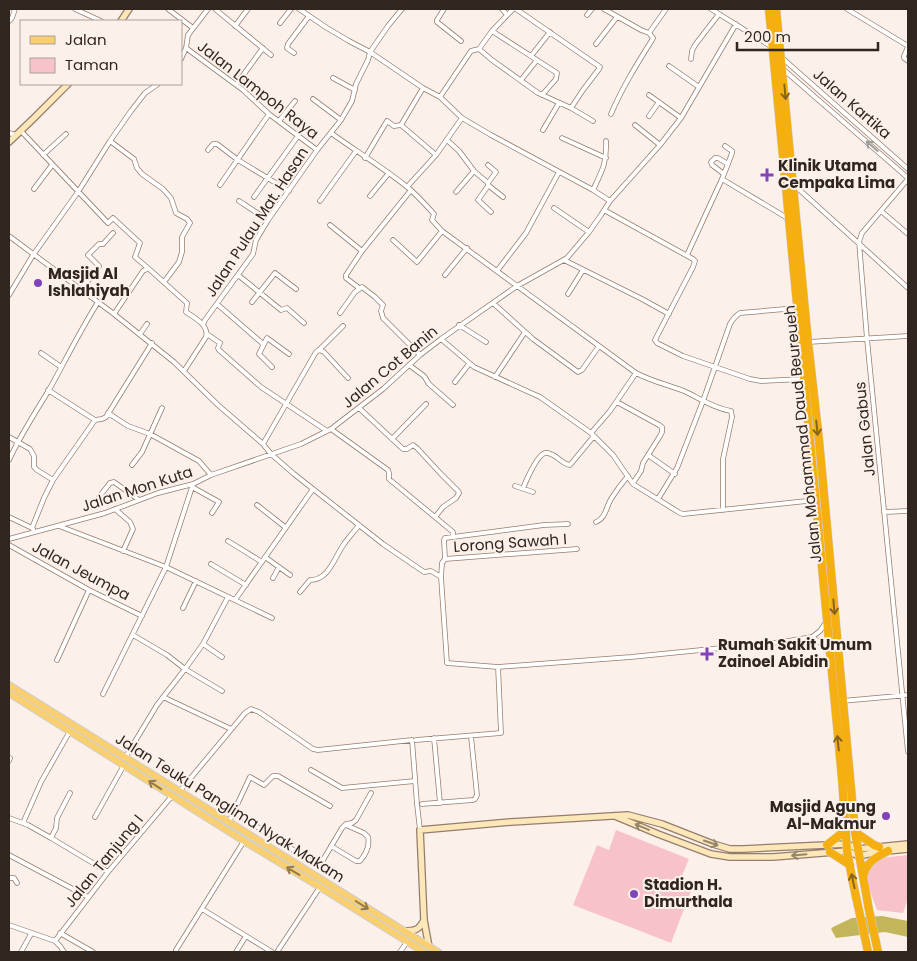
<svg xmlns="http://www.w3.org/2000/svg" width="917" height="961" font-family="Poppins,sans-serif">
	<style>
		.green { fill: #f8c3c8 }
		.water { fill: #c3b65a }
		.lines { fill: none; stroke-linecap: round; stroke-linejoin: round }
		.street-casing { stroke: #957d6d; stroke-width: 5.5 }
		.secondary-casing { stroke: #957d6d; stroke-width: 8 }
		.primary-casing { stroke: #d1cfce; stroke-width: 8 }
		.highway-casing { stroke: #d1cfce; stroke-width: 9 }
		.street { stroke: #fff; stroke-width: 4 }
		.secondary { stroke: #fce7b8; stroke-width: 5.5 }
		.primary { stroke: #f9cf70; stroke-width: 6 }
		.highway { stroke: #f5af11; stroke-width: 8 }
		.oneway { stroke: #886419 }
		.oneway2 { stroke: #a19d9a }
		.oneway3 { stroke: #947a48 }
		.oneway4 { stroke: #96866c }
		.poi-dot { fill: #8043b8; stroke: #fcf1ea; stroke-width: 2 }
		.labels { text-anchor: middle; stroke-width: 4; stroke-linejoin: round; paint-order: stroke }
		.street-label { font-size: 15px; fill: #2f261f; stroke: #fcf1ea }
		.poi-label { font-size: 15px; font-weight: bold; fill: #2f261f; stroke: #fcf1ea; text-anchor: start }
	</style>
	<rect width="100%" height="100%" fill="#fcf1ea"/>
	<path class="green" d="M616,830L689,859L681,878L694,883L671,943L573,905L597,845L609,850Z
		M908,855V899L903,913L877,910L865,877L866,869L880,858Z"/>
	<path class="water" d="M882,916L908,921V937L885,932L836,938L831,929L833,927L852,918Z"/>
	<g class="lines">
		<defs>
			<path id="street" d="M75,9L101,21
				M168,9L193,28
				M215,9L271,55
				M299,9L327,28L349,41L370,52L423,88L440,97L462,118L491,135L593,190L610,201
				M444,9L437,20V22L461,41
				M502,9L507,15
				M516,9L600,67L599,69L583,90L571,108
				M604,9L641,30L649,33
				M711,9L772,47
				M847,9L908,46
				M587,15L592,9
				M9,21L12,18L15,9
				M280,23L291,9
				M235,26L248,9
				M492,31L557,73L556,79L542,95
				M596,44L617,17
				M908,47L904,56V58L908,61
				M186,48L243,90L269,114L317,150
				M479,49L492,60L538,93L571,108L593,121
				M294,53L287,48L288,44L309,16
				M531,56L550,32
				M781,57L908,169
				M181,59L186,48L188,35L208,9
				M691,59L692,51L695,45L719,14
				M669,66L699,87
				M784,70L908,178
				M333,78L355,90
				M521,80L537,60
				M238,82L263,48
				M423,88L401,125L436,155
				M649,95L681,118
				M440,97L471,51L479,49L492,31L513,9
				M313,99L341,120
				M611,114C622,88 637,64 652,40L653,38L649,33L666,9
				M649,116L659,102
				M279,121L295,101
				M635,125L660,145
				M543,130L559,103
				M21,131L108,223L113,218L140,243L135,257L149,269
				M9,133L16,135
				M331,133C356,151 382,167 406,186C416,194 425,204 434,214L432,220L442,231L636,373C651,381 668,385 684,391C699,398 713,408 731,411L732,417L723,459V510
				M562,138L606,158
				M447,140L459,151L474,171L488,183V186L478,200L491,212
				M110,141L134,159L137,168L142,174L163,189L171,198L176,213L187,219L190,223L182,237V252L179,262L164,282
				M725,146L732,151V153L728,164
				M208,150L213,144H217L238,160L289,191
				M43,155L66,134
				M365,158L387,121L394,126L401,125
				M722,179L789,219
				M908,179L862,233L859,242L867,339L908,752
				M488,183L496,172L488,165
				M793,184L908,288
				M220,185L269,114
				M488,185L503,197
				M407,187L436,155L462,118
				M34,189L52,165
				M593,190C602,171 607,163 606,141
				M456,192L474,171
				M370,196L389,173
				M254,197L298,136
				M239,201L268,220
				M320,201L356,151
				M554,208L589,232
				M604,210L693,259L695,261L693,267L657,336L655,340L657,343L683,356L750,379L761,381L803,379
				M881,211L908,234
				M330,225L362,251L411,190
				M9,236L114,314L174,362L218,405L263,444L271,454L294,474L383,544L424,572L431,571L441,577
				M393,240L417,262L442,231
				M687,255L722,179L728,164L718,158H715L711,162L712,165L724,174
				M564,260L642,299L669,314
				M497,271L526,233L559,172
				M238,275L281,310L287,308L304,323
				M445,275L467,248
				M359,288L346,278V275L362,251
				M81,290L99,266L88,255L99,244H103L113,233
				M568,294L583,270
				M9,295L33,255L78,192L110,141L131,111L145,93L158,84
				M252,302L275,273L296,289
				M493,303L533,339L578,372L582,370L599,346
				M217,304L262,343L263,346L259,354L272,367
				M340,313L355,292L362,287L375,297L383,305L381,311L383,318L420,355
				M114,314L143,271L147,269H149L187,303L186,312C195,318 209,325 206,337L184,371
				M203,325L205,320L253,254L256,240L268,220L317,150L341,120L352,101L356,84L368,60L370,52L388,26L402,9
				M459,325L486,342
				M140,334L147,324
				M207,334L220,343L218,348L219,350L261,387L327,431
				M441,339L474,367L540,397L591,433L613,455L633,484L680,513L683,514L816,500
				M808,342L908,336
				M263,346L267,338L289,354
				M319,350L343,326
				M41,353L61,367
				M409,365L424,376L429,384L453,405
				M495,377L525,332
				M455,382L469,364
				M48,390L95,420
				M617,402L659,425L662,427V432L660,436L643,463L641,471L633,483
				M359,408L403,449H407L413,445L417,448L441,474L458,491L459,493L456,498L443,507L435,517
				M108,413L128,426L150,434L199,461L211,475
				M331,429L388,470L389,473V479L453,532V537L445,538L444,540L445,559L442,563L441,577L447,663L498,667L631,657L782,642L812,637L820,631L826,622
				M591,433L610,411L636,373
				M9,437L30,449L34,456V467L37,470L53,480
				M392,439L426,404
				M263,444L316,352L319,350L324,352L348,378
				M648,455L675,474
				M9,460C20,436 35,413 49,390C65,361 80,331 98,302
				M132,465L142,452L162,408
				M515,486L533,492
				M192,487L219,502L212,513
				M523,488C526,481 537,455 545,453C547,452 550,454 553,455C559,458 563,464 570,465L594,436
				M99,497L110,483L114,482L139,500
				M658,499L677,468L703,401L730,324C733,319 735,316 740,313L797,308
				M257,505L285,527
				M115,509L130,522L133,529L123,551
				M884,512L908,511
				M9,517L32,528L33,529
				M596,522C606,518 606,507 611,499C616,491 622,483 628,476
				M59,526L166,567L272,618
				M32,528L44,498L53,480L95,420L102,419L106,417L152,343
				M453,537L544,525L568,524
				M9,539L105,513L158,493L193,484L211,475L301,444L331,429L383,389L420,355L441,339L517,286L567,258L589,232L601,215L610,201L660,145L681,118L736,24
				M228,541L262,562
				M9,545L89,590L142,616
				M265,557L290,575
				M445,559L577,549
				M211,564L246,585
				M273,578L279,567
				M300,592L310,580C329,580 334,558 344,544C348,538 354,532 359,525
				M235,600L313,489
				M183,608L196,581
				M812,637L822,644L829,652
				M203,644L222,657
				M57,660L89,590
				M222,691L185,669L203,644L228,597
				M103,694L166,567L193,484
				M163,697L231,729
				M842,701L908,695
				M434,738L440,803
				M416,740L501,733L498,667
				M125,758L157,705L185,669L167,655L133,635
				M9,761L10,758
				M311,770L342,788L415,781
				M179,792L245,713L251,709L259,712L313,749L318,750L412,740L417,804L420,830
				M422,804L473,800L475,799L477,795L471,736
				M234,812L312,862L318,864L323,860L342,828L346,824L352,823L356,820L371,793
				M95,817L124,765
				M9,818L28,825L51,838L108,872
				M229,822L250,777L264,785L273,776H278L330,806
				M23,823L41,782L70,731
				M51,838L56,828L57,818L70,793
				M331,846L356,861H360C366,854 370,846 368,837L364,833L346,825
				M9,855L88,897
				M9,878H14L17,883
				M202,909L272,952
				M9,925L55,941L60,946L64,952
				M60,933L93,952
				M55,941L108,872L172,796
				M176,950L244,841
				M21,952L31,934
				M236,952L246,936
				M277,952L320,887
				M400,952L407,942"/>
			<path id="secondary" d="M121,21L129,9
				M9,142L33,119L68,84
				M615,816L658,834L711,854L730,857H773L847,851L859,856L877,852L908,849
				M404,931C415,931 419,930 424,920
				M429,947L424,920L420,830L511,822L628,815L662,824L713,844L730,849H743L847,844L858,849L908,844"/>
			<path id="primary" d="M9,685L438,952
				M9,693L244,841L320,887L424,952"/>
			<path id="highway" d="M769,9L842,778L847,851L853,883L868,952
				M776,9L808,342L819,440L855,832L869,910L878,952
				M855,832L874,845L879,847
				M827,845L846,830
				M830,852L850,865
				M863,877C866,862 876,857 888,851"/>
		</defs>
		<use href="#street" class="street-casing"/>
		<use href="#secondary" class="secondary-casing"/>
		<use href="#primary" class="primary-casing"/>
		<use href="#highway" class="highway-casing"/>
		<use href="#street" class="street"/>
		<use href="#secondary" class="secondary"/>
		<use href="#primary" class="primary"/>
		<use href="#highway" class="highway"/>
	</g>
	<defs><path id="oneway-shaft" d="M-6 0H5M1.5-3L5.5 0L1.5 3" fill="none" stroke-width="1.6" stroke-linecap="round" stroke-linejoin="round" transform="scale(1.25)"/></defs>
	<g class="oneway">
		<use href="#oneway-shaft" transform="translate(785 92) rotate(85)"/>
		<use href="#oneway-shaft" transform="translate(817 428) rotate(84)"/>
		<use href="#oneway-shaft" transform="translate(834 607) rotate(85)"/>
		<use href="#oneway-shaft" transform="translate(838 743) rotate(-96)"/>
		<use href="#oneway-shaft" transform="translate(853 881) rotate(-102)"/>
	</g>
	<use class="oneway2" href="#oneway-shaft" transform="translate(872 146) rotate(-139)"/>
	<g class="oneway3">
		<use href="#oneway-shaft" transform="translate(155 785) rotate(-147)"/>
		<use href="#oneway-shaft" transform="translate(293 871) rotate(-149)"/>
		<use href="#oneway-shaft" transform="translate(362 905) rotate(32)"/>
	</g>
	<g class="oneway4">
		<use href="#oneway-shaft" transform="translate(642 827) rotate(-157)"/>
		<use href="#oneway-shaft" transform="translate(711 843) rotate(19)"/>
		<use href="#oneway-shaft" transform="translate(799 855) rotate(175)"/>
	</g>
	<g class="poi-dot">
		<path d="M764.5 167.5h5v5h5v5h-5v5h-5v-5h-5v-5h5z"/>
		<circle cx="38" cy="283" r="5"/>
		<path d="M704.5 646.5h5v5h5v5h-5v5h-5v-5h-5v-5h5z"/>
		<circle cx="886" cy="816" r="5"/>
		<circle cx="634" cy="894" r="5"/>
	</g>
	<g class="labels">
		<g class="street-label">
			<text transform="translate(258 90) rotate(38)" y="5">Jalan Lampoh Raya</text>
			<text transform="translate(852 104) rotate(41)" y="5">Jalan Kartika</text>
			<text transform="translate(257 222) rotate(-57)" y="5">Jalan Pulau Mat. Hasan</text>
			<text transform="translate(390 367) rotate(-40)" y="5">Jalan Cot Banin</text>
			<text transform="translate(865 429) rotate(-96)" y="5">Jalan Gabus</text>
			<text transform="translate(803 434) rotate(-96)" y="5">Jalan Mohammad Daud Beureueh</text>
			<text transform="translate(137 489) rotate(-18)" y="5">Jalan Mon Kuta</text>
			<text transform="translate(510 543) rotate(-4)" y="5">Lorong Sawah I</text>
			<text transform="translate(81 571) rotate(28)" y="5">Jalan Jeumpa</text>
			<text transform="translate(230 808) rotate(32)" y="5">Jalan Teuku Panglima Nyak Makam</text>
			<text transform="translate(104 861) rotate(-51)" y="5">Jalan Tanjung I</text>
		</g>
		<g class="poi-label">
			<text x="778" y="171">Klinik Utama<tspan x="778" dy="17">Cempaka Lima</tspan></text>
			<text x="48" y="279">Masjid Al<tspan x="48" dy="17">Ishlahiyah</tspan></text>
			<text x="718" y="650">Rumah Sakit Umum<tspan x="718" dy="17">Zainoel Abidin</tspan></text>
			<text x="876" y="812" text-anchor="end">Masjid Agung<tspan x="876" dy="17">Al-Makmur</tspan></text>
			<text x="644" y="890">Stadion H.<tspan x="644" dy="17">Dimurthala</tspan></text>
		</g>
	</g>
	<rect width="917" height="961" fill="none" stroke="#2f261f" stroke-width="20"/>
	<rect x="20" y="20" width="162" height="65" fill="#fcf1ea" stroke="#aaa099"/>
	<rect x="30" y="36" width="25" height="8" fill="#f9cf70" stroke="#aaa099"/>
	<text x="65" y="45" font-size="15" fill="#2f261f">Jalan</text>
	<rect x="30" y="58" width="25" height="15" fill="#f8c3c8" stroke="#aaa099"/>
	<text x="65" y="70" font-size="15" fill="#2f261f">Taman</text>
	<path d="M737 42v8h141v-8" fill="none" stroke="#2f261f" stroke-width="2.5"/>
	<text x="744" y="42" font-size="15" fill="#2f261f" stroke="#fcf1ea" stroke-width="4" paint-order="stroke">200 m</text>
</svg>
